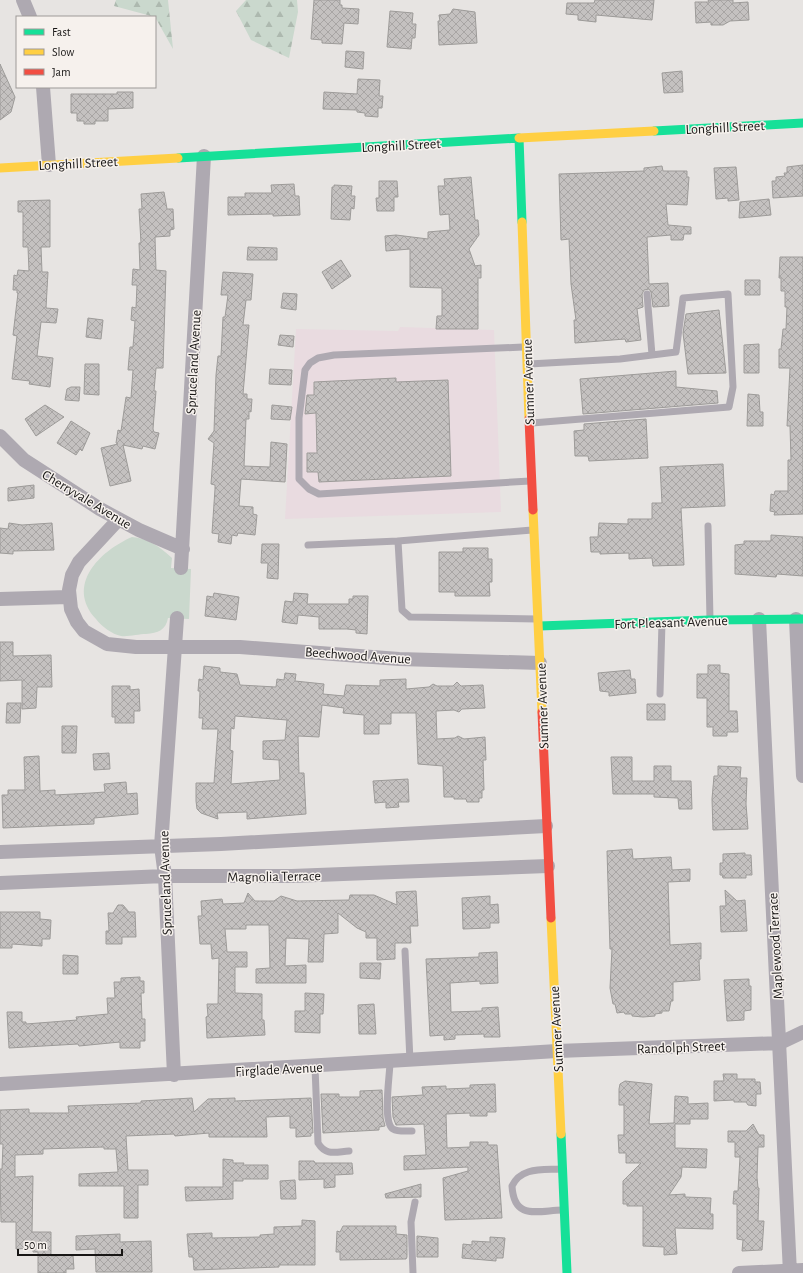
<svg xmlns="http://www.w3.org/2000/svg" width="803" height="1273" font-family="'Alegreya Sans',sans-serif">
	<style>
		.education { fill: #e9dbe0 }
		.grass { fill: #cad8cd }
		.forest { fill: url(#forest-firs) }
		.building { fill: url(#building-cross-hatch); stroke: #9d9b99; fill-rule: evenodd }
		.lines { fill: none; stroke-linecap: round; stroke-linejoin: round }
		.lane { stroke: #aea9b1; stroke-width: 7 }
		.street { stroke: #aea9b1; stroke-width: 14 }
		.fast { stroke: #16e098; stroke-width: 9 }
		.slow { stroke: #ffcf43; stroke-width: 9 }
		.jam { stroke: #f24e42; stroke-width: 9 }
		.labels { text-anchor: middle; stroke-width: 3; stroke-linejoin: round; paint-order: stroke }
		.street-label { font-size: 14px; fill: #181615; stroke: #f6f1ed }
	</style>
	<defs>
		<pattern id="forest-firs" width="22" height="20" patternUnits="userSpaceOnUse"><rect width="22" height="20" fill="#cad8cd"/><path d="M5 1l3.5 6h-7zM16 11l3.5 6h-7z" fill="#adb9af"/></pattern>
		<pattern id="building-cross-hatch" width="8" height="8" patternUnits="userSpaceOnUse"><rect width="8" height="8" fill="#c4c1c0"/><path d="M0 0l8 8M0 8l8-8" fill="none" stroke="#a8a5a4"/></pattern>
	</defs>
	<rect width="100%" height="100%" fill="#e7e4e2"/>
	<path class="education" d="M400,327L494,330L501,512L285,519L296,329L398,331Z"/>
	<path class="grass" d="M132,537C148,538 160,547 172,558L171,568L191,569L189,619L168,618C166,630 158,633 146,634C139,634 128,637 121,636C112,634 102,627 96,619C65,585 100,551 132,537Z"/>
	<path class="forest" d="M116,0H168L173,49L155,17L114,6Z
		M246,0H297L298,12L289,58L251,40L236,11Z"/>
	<path class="building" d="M314,0H340V5H342V8L359,9L358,24L344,23L342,44L322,43V40L311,39Z
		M595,0H654L652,20L596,15V22L578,20V15L566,14L567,3H594Z
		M708,0H733V3L748,2L749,20L730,21L723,25H711V22L696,23L695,2H709Z
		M453,9L475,12L477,43L439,45L438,21H440L439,15L450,14Z
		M390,11L413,13L412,24H416L415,38H412L411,49L387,47Z
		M346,51L364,52L363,69L345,67Z
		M0,64L15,97L11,112L0,120Z
		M682,71L683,92L664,93L662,73Z
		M358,79L380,80L379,96H383L382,108H378V117L365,116V113L357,112V110L323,109L324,92L357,94Z
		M117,92H133V108L108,109V121H95V124H84V121H77V113H71V94H117Z
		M803,165V196L773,198L772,181H776V177L785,176L784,173H787V167Z
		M662,166L663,171H687V177H689L687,205L666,204L668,225L691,227V234H684L683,240H671V235L647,237L649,284L668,283L669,306L653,307L651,292L649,289L644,290L642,294L643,307L637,309L641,340L626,342L625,339L575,343L574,320H576L571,284L569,239L561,240L559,174L644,171V168Z
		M736,167L739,200L728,201V198L716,199L714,168Z
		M471,177L475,220H478L479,235L469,249L475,266L481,265V278H478V329H436L437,316H442V288L410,287V249L386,251L385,236L396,235L428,239V232L450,230L449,214L440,215L438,186H445L444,179Z
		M379,181H397L398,197H394V211H377L376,198H379Z
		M294,184L295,196H299L300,215L273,216V214L228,215V197H245V193H272L271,185Z
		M334,185L352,186L351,196H355L354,209L351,208L350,220L331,219L332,187H334Z
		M164,192L167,209H173L174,229L170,230V236L155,237L156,270L166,271L163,368H156L154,391H156L153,429L154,432L159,433L155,449L143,446L142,449L123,445L131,481L110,486L101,448L118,444L116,443L118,430L121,431L126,397L131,398L133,370H128L130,347H133L135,321L131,320L132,307L136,308L137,285H132L133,269L140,270L139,243H141L139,209H142L141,194Z
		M769,199L771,215L739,218L740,202Z
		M50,200V247H41L42,272H48L46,308L58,309L56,323L41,322L37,356L53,358L50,387L29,384L30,381L12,379L17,336L13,335L18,293H17V290H13L14,275L17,276L18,270L29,271L28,247H23V212H18V201Z
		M248,247L277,248V260H247Z
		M780,257H803V514L774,515L775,512L770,511L771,494L774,495L775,491H788V460H791L790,426H787L790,368H779V349H781L783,329H786L787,307H785V291H781V278H779Z
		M341,260L351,276L332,289L322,272Z
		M223,272L253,274L251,300H246L243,325H249L243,394H247V399H252L251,412L249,411V419H246L244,466L270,467L271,442L287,444L285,482L241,479L239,506L253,507V514L257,515L255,535L238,533L237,536L232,535L231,544L218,542L219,534L212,533L215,489V485L211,484L214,443L208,439L214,431L216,375L218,356H221L223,317H225L228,295H221Z
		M745,280H760V295H745Z
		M283,293L297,294L296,310L281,308Z
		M719,310L726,373L688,374L683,333L686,314Z
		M88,318L103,320L101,339L86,337Z
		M280,335L294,336L293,347L278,345Z
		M759,344V373H744V345Z
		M85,364H99V395L84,394Z
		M270,369L292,370L291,385L269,384Z
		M676,371V387L717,391L718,403L583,414L580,379Z
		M396,378V382L448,380L451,476L319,482L318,472H307V453H317L316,413L305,414L307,395H314V382Z
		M71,387H80L79,401L65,400L67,389Z
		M748,394L759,395L760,412H763V426H747Z
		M45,405L64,417L36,436L25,419Z
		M272,405L292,407L290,420L271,419Z
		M646,419L648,458L589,461L588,456H575L574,431L584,430V424Z
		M71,421L90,433L82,451L80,449L76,455L57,443Z
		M723,464L725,506L681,508L684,565L653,566L652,558L629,559V553L600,554V552H591L590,537H598L599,523L628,524V519H652V503H662L660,467Z
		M34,485V498L8,501V488Z
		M9,523L22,525L52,523L54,550L13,551V554L0,553V528L8,529Z
		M771,535L803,537V576L777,574L776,577L735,574V545L744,544V541H771Z
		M262,544H279L278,579L267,578L268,563H261Z
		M463,548H488V559H492V582H489L490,596H455V592H439V552H463Z
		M214,593L239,597L236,620L205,616L207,596L213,597Z
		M294,593L308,594L307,604H349V599H353V596H368L367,634L356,633V630L347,629H319V617L298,615L297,624L282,622L285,601L293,602Z
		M0,642H13V656L51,655L52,687H37L36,708L22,709V680L0,681Z
		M708,665H720V673L729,674V711H737L738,732H727V736H713V727H707V698H697V674H708Z
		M204,666L220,668V672L237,674L240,685L276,687L277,679L284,680L285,673L296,674L295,681L324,684L323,694L344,696L346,685L380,686V680L406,679V689L429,687L433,684L437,686H453L457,682L461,686L483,685L485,708L462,709L459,712L454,710L436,711L437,739L455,738L458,736L464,739L485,737L486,760H483L484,790H482V798H479V802H467L466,799H454V797H444L443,766L418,764L416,713H391V724H379V734H364V715L343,713L344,708L322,705L319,737L298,736L299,773H304L306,814L247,819V812L217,813L218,819L201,813L197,809L196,801V783H214L218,729H202L203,718H199L200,691H198L199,679L203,680ZM235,716L287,720L285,740L263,741V759L279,760L280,780L231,784L233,751L230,750L231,728L234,729Z
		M630,670L631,679H635L636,693L609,696V692L600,691L598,673Z
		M112,686H130V690L139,689L140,711H134V723H115V717H112Z
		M7,703H21L20,723H6Z
		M647,704H665V720H647Z
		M62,726H77L76,753H62Z
		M109,753L110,769L94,770L93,754Z
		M39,756L40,791L55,790V795L91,793L105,792L104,784L126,782L127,794L137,793L138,814L94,818V824L3,828L2,795H8V790H25L24,757Z
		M611,757H632V781H654V766H671V781H691L692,809H679L678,798L654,797V794H613Z
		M718,766L741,767L740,778H747L746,804L748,829L713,830L712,799L714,776H718Z
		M408,779L409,802H398L399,807L386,808V802L375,803L373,781Z
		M632,849L633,859L671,857L672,870L690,869V880H687L690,881L668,882L670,945L701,943V959H699L700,980L673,982V1001H671L669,1011H662V1013L655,1014V1016L643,1017L632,1016V1014H625L624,1012L617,1013L615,1004H613L610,988L612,949H610L607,851Z
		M745,853V855H751L752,875H746V878H723L722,875H720V863H723V854Z
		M725,890L737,901L745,900L747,931L721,932L720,906H726Z
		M416,891L418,926H410L411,943H395V959L377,960V938H366V932L357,928L338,913V933L324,934L323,962H308L309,939L286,938L285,966L306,965V983H256V969L270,968L269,925H246V929H225L227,952H247V967H235V993L262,994V1020H264L265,1035L207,1038L206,1017L208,1016L207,1004H218L219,958L212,959L211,944H200L198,916H202L201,901L222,899L223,904L244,903L248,893L255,901H274L281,896L297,901L349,900L350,895H374L397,905L396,892Z
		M490,896V905L498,904L499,923H490V928L463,929L462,898Z
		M118,905H123L129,912H135L136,937H122V944H106V931H109L108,913H113Z
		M0,912H40V919L51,920L50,939H42V946L12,944V948H0Z
		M497,952L498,983L480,984V981L450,983L451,1012L482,1011V1008L498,1007L500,1037H484V1034L455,1035V1039L444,1040V1035L430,1036L426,959L479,957V953Z
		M63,955L78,956V974H63Z
		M360,963H381L380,979L360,978Z
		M140,977V981H144V993H141L142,1019H145V1041H140V1048H120V1042L79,1046L78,1044L9,1048L7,1012H22V1022H26V1024L77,1020L76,1017L108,1014L107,998H115L114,982H121V978Z
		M749,979V986H751V1010L744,1011V1020L727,1021L724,980Z
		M305,993L324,994L323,1014H320V1033L295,1032V1011H305Z
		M374,1004L376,1034H359L358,1005Z
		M723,1074H737V1079H755V1082H760L761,1094H756V1106L748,1105L746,1102H734V1100L714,1101V1081H724Z
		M625,1081L652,1084L649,1124L674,1123L675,1096L688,1097V1104L708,1103V1119H690V1124H675V1148L707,1149L706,1168L682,1167L681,1177L669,1195L685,1194V1197L711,1198L710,1214H713V1229L675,1228L677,1254L664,1255V1247L643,1246V1206H627V1204H623V1181L641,1163H626V1153H619L618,1135H624V1105H619V1089L620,1084Z
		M495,1084L496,1112H487V1116H470V1113L446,1114L447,1148L470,1147V1142H488V1145H497L502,1218L445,1220L443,1178L468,1171V1167L404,1170V1156L426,1155L424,1124L396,1125L393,1117L392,1097L423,1095L422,1087L446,1086V1089L470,1088V1085Z
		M382,1090L383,1118L385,1126L379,1127V1130L323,1133L321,1094H339V1097H360V1091Z
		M192,1098L194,1112L208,1099L235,1098V1101L311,1098L313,1133H311V1136L296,1137V1128H290V1116L266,1117L267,1137H209V1133L175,1136L174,1134L126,1136L128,1170H148V1185H138V1218H124V1186H79V1174L118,1172L116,1149H104V1147L43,1149V1154L15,1155V1177L33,1176L32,1232H51V1256L73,1255L74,1269H66V1273H38V1252H33V1248L16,1249V1222H1L0,1169H2L3,1144H0V1110L29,1109V1113H69L68,1106L141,1103V1101Z
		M753,1124L759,1135H764V1147H758L757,1177L758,1188H759L758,1221H764L762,1250L742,1251L743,1240L737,1239V1204H733L734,1191H738L740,1157H735V1142H728V1131H746Z
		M223,1159L233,1160V1163H244L243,1165H268V1179H243V1181H233V1199L186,1201L185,1187H223Z
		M299,1161H314L315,1163H352L353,1174L335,1175V1187L324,1188V1179L299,1180Z
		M295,1180L296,1199H281L280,1181Z
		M421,1184V1197L386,1198L385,1194Z
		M302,1220L315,1221V1265H279V1267L194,1270L193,1257H189L187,1234L212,1233V1238L260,1237V1235L274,1234V1227L302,1226Z
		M343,1226H396V1234L407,1235V1257L406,1259L340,1260V1252H336L337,1231L340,1232Z
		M120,1234V1242L151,1241L152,1272H96L95,1249L76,1250V1236Z
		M417,1236L438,1238V1257H417Z
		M490,1237L505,1238L503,1258H496V1261L462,1258L463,1244L472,1245V1241L490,1242Z"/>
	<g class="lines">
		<path class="lane" d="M647,294L652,355
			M523,347L334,355L318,358L310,363L305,370L299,418V479L309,489L319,494L530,481
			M529,364L620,359L676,352L683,298L728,294L733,387L729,407L532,423
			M708,526L710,620
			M398,541L532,530
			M308,545L398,541L402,610L410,617L537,619
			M660,694L662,622
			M405,951L410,1061
			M390,1062C390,1075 382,1122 393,1129C398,1132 406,1131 412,1131
			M315,1067L318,1143C326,1156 335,1152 349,1151
			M560,1169C542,1170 521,1167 512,1186C514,1220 536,1211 562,1210
			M413,1273L411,1222L415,1202"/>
		<path class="street" d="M23,0L30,17
			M43,87L49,165
			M0,436L24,460L100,509L139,530L183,549
			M118,520L79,562L72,575L69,590L71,609L77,622L84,631L107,644L136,647H240L399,659L540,663
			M181,568L204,156
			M0,599L68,597
			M759,619L790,1273
			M796,619L803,776
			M0,852L221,844L546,826
			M0,883L165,876H292L548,866
			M174,1075L165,876L161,846L177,618
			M0,1084L557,1051L780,1043L803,1032
			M739,1273L803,1270"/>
		<path class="fast" d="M654,131L803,123
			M178,158L519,138L522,222
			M539,626L710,620L803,619
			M561,1134L567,1273"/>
		<path class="slow" d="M519,138L654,131
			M0,168L178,158
			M522,222L529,419
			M533,510L542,712
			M551,918L561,1134"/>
		<path class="jam" d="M529,419L533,510
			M542,712L551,918"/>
	</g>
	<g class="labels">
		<g class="street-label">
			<text transform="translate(725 127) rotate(-3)" y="5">Longhill Street</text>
			<text transform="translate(401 145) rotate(-3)" y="5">Longhill Street</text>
			<text transform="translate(78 163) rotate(-3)" y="5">Longhill Street</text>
			<text transform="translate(193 362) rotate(-87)" y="5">Spruceland Avenue</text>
			<text transform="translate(528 382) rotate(-92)" y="5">Sumner Avenue</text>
			<text transform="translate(87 499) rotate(31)" y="5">Cherryvale Avenue</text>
			<text transform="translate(671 622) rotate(-2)" y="5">Fort Pleasant Avenue</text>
			<text transform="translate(358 655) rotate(4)" y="5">Beechwood Avenue</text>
			<text transform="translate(542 706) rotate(-92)" y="5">Sumner Avenue</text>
			<text transform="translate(274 876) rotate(-1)" y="5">Magnolia Terrace</text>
			<text transform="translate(165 883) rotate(-92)" y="5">Spruceland Avenue</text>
			<text transform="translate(775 946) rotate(-93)" y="5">Maplewood Terrace</text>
			<text transform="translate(556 1029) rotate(-93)" y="5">Sumner Avenue</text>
			<text transform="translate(681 1047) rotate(-2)" y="5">Randolph Street</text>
			<text transform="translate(279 1069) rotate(-3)" y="5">Firglade Avenue</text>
		</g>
	</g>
	<rect x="16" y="16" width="140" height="72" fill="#f6f1ed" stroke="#9d9997"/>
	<rect x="24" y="29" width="20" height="6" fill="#16e098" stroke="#9d9997"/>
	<text x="52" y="36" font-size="12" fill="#181615">Fast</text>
	<rect x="24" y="49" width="20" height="6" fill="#ffcf43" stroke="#9d9997"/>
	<text x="52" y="56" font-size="12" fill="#181615">Slow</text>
	<rect x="24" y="69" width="20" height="6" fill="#f24e42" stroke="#9d9997"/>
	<text x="52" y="76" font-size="12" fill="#181615">Jam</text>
	<path d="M18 1249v6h104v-6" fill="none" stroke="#181615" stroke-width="2"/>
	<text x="24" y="1249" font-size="12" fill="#181615" stroke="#f6f1ed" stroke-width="3" paint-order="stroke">50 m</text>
</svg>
